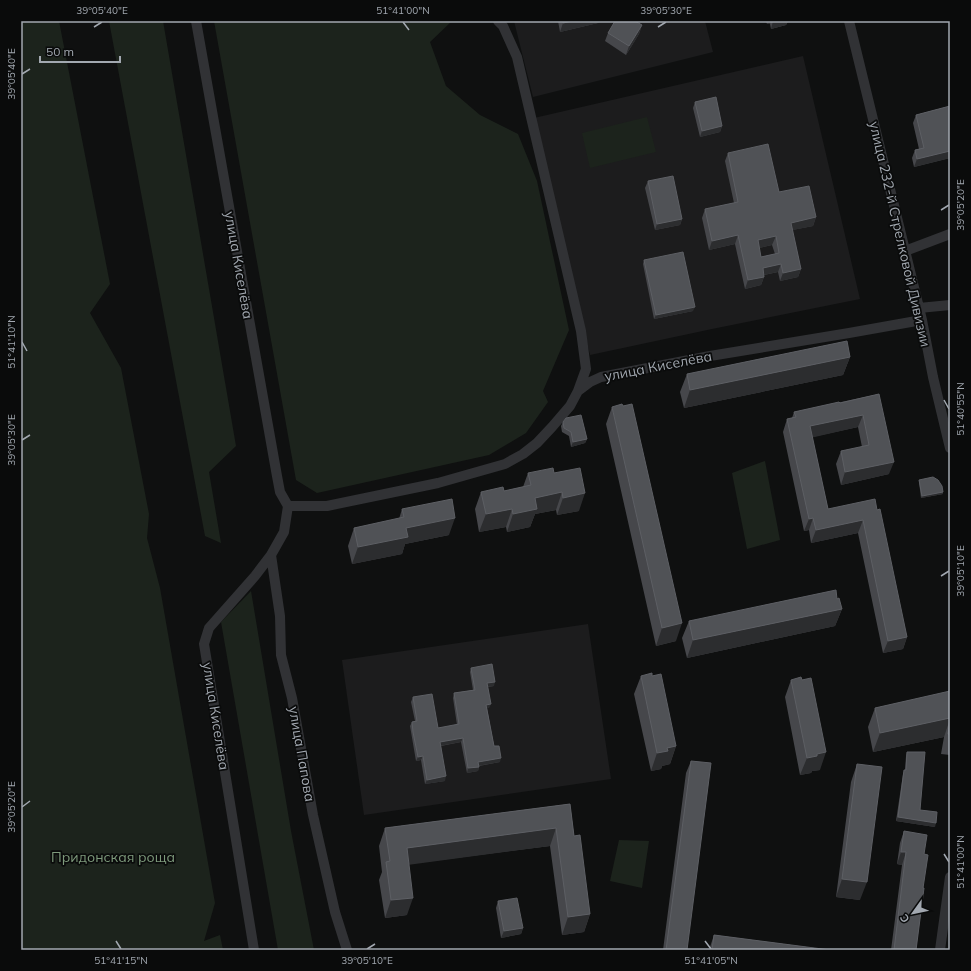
<svg xmlns="http://www.w3.org/2000/svg" width="971" height="971" font-family="Mulish,sans-serif">
	<style>
		.built { fill: #1c1c1d }
		.green { fill: #1c231c }
		.lines { fill: none; stroke-linecap: round; stroke-linejoin: round }
		.minor { stroke: #313235; stroke-width: 10 }
		.wall { fill: #46474b; fill-rule: evenodd }
		.shaded-wall { fill: #2c2d2f }
		.building { fill: #505256; stroke: #5d5f64; fill-rule: evenodd }
		.ticks { fill: none; stroke: #a2a8b0; stroke-width: 1.5 }
		.labels { text-anchor: middle; stroke-width: 3.5; stroke-linejoin: round; paint-order: stroke }
		.street-label { font-size: 14px; fill: #a2a8b0; stroke: #0a0b0b }
		.park-label { font-size: 14px; fill: #7d997b; stroke: #0a0b0b }
		.neatline { fill: none; stroke: #a2a8b0; stroke-width: 1.5 }
		.ticks-label { font-size: 10px; text-anchor: middle; fill: #a2a8b0 }
	</style>
	<rect width="100%" height="100%" fill="#0f1010"/>
	<path class="built" d="M514,21H705L713,52L533,97Z
		M803,56L860,299L712,329L590,355L534,118Z
		M588,624L611,779L364,815L342,660Z"/>
	<path class="green" d="M21,21H59L110,284L90,313L121,368L149,514L147,538L160,588L215,903L204,941L220,935L223,950H21Z
		M109,21H163L236,446L209,472L221,543L205,536Z
		M214,21H452L430,42L446,86L480,115L518,134L537,181L569,330L543,391L548,402L526,433L489,455L317,493L296,480Z
		M647,117L656,152L590,168L582,133Z
		M765,461L780,540L747,549L732,473Z
		M251,591L291,831L314,950H278L221,622Z
		M619,840L649,841L642,888L610,881Z"/>
	<g class="lines">
		<path class="minor" d="M196,21L277,476L280,492L288,506L284,532L271,555L255,576L209,628L204,644L254,950
			M498,21L503,26L517,57L581,331L586,369L578,391
			M849,21L922,320L933,377L950,448
			M905,251L950,234
			M919,308L950,305
			M288,506H327L438,483L505,464L523,454L537,443L552,427L570,406L578,391L590,382L601,377L710,356L849,333L922,320
			M271,555L280,616L281,655L292,698L313,815L335,912L347,950
			M940,950L950,877"/>
	</g>
	<path class="wall" d="M558,21H599L598,23L560,32Z
		M766,21H788L786,25L771,29L770,24H767Z
		M642,25L639,34L626,55L605,41L608,33Z
		M695,102L722,126L720,132L700,137L693,108Z
		M950,106V158L914,167L912,158L915,150L919,149L913,123L916,115Z
		M728,153L779,192L816,217L813,226L792,230L801,269L798,277L780,281L778,272L764,275V277L761,285L745,289L735,244L709,250L702,218L705,209L734,203L725,161ZM772,245L775,254L761,257L759,248Z
		M648,181L682,219L680,225L655,230L645,188Z
		M644,260L693,311L654,319L643,264Z
		M850,357L843,375L684,408L680,392L687,374Z
		M879,394L889,474L841,485L836,464L841,451L862,447L858,427L812,437L828,509L877,510L907,637L903,649L883,653L858,533L811,543L809,530L804,531L783,432L787,419L792,418L794,412Z
		M612,407L676,641L656,646L606,424Z
		M563,422L587,439L585,443L571,447L569,436L562,432L561,426Z
		M528,473H554L579,511L557,515L556,510L535,514L530,527L507,532L506,527L479,532L475,509L481,492L504,491L523,487Z
		M919,480L943,492V494L921,498L919,482Z
		M402,509L449,535L405,544L402,554L352,564L348,546L354,528L399,519Z
		M837,599L842,609L835,626L687,658L682,638L689,621Z
		M471,668L494,686L488,687L489,708H487L494,746L500,762L479,766L478,771L467,773L461,742L441,746L445,781L425,784L421,760L416,761L410,726L412,722L415,721L411,702L413,697L438,728L457,725L453,698L454,693L473,690L470,672Z
		M641,676L676,746L670,764L662,766L661,769L651,771L634,694Z
		M791,680L820,770L812,771L811,773L800,775L785,697Z
		M950,686V755L941,754L944,737L873,752L868,727L875,708L948,692Z
		M907,752L920,810L935,827L896,821L903,774L905,770L906,756Z
		M691,761L687,950H663L686,773Z
		M857,764L860,900L836,897L851,782Z
		M570,804L574,836L590,914L584,932L562,935L550,846L409,864L407,915L385,918L379,880L382,872L379,846L385,828Z
		M904,831L924,854L923,888L916,950H891L902,865L897,864L900,843Z
		M498,901L523,928L521,934L501,938L496,908Z
		M714,935L830,950H709Z"/>
	<path class="shaded-wall" d="M573,21H599L598,23L560,32L563,23Z
		M768,21H771L770,24H767Z
		M773,21H788L786,25L771,29Z
		M642,25L639,34L626,55L629,46Z
		M722,126L720,132L700,137L702,131Z
		M950,151V158L914,167L917,159Z
		M816,217L813,226L788,231L791,223Z
		M682,219L680,225L655,230L657,224Z
		M738,235L735,244L709,250L712,241Z
		M776,236L772,245L755,249L758,240Z
		M781,264L778,272L759,276L763,268Z
		M801,269L798,277L780,281L783,273Z
		M764,277L761,285L745,289L748,280Z
		M695,307L693,311L654,319L656,315Z
		M850,357L843,375L684,408L690,390Z
		M863,415L858,427L806,439L810,426Z
		M587,439L585,443L571,447L573,442Z
		M894,462L889,474L841,485L845,472Z
		M562,492L556,510L535,514L530,527L507,532L513,514L535,498Z
		M943,492V494L921,498L922,496Z
		M585,493L579,511L557,515L563,498Z
		M512,509L506,527L479,532L486,514Z
		M455,518L449,535L405,544L402,554L352,564L358,547L406,528Z
		M813,518L809,530L804,531L809,519Z
		M863,520L858,533L811,543L816,530Z
		M842,609L835,626L687,658L693,640Z
		M682,623L676,641L656,646L662,628Z
		M907,637L903,649L883,653L888,641Z
		M495,682L494,686L486,687L487,683Z
		M491,704L489,708L485,709L486,705Z
		M950,718V719L944,737L873,752L880,733Z
		M463,738L461,742L439,746L440,742Z
		M676,746L670,764L662,766L661,769L651,771L657,753L667,748Z
		M826,752L820,770L812,771L811,773L800,775L807,758L817,754Z
		M423,756L421,760L416,761L418,757Z
		M501,758L500,762L477,766L478,762Z
		M479,767L478,771L467,773L468,768Z
		M446,776L445,781L425,784L427,780Z
		M898,817L936,823L935,827L896,821Z
		M556,828L550,846L400,866L407,848Z
		M901,852H906L902,865L897,864Z
		M842,879L867,882L860,900L836,897Z
		M413,898L407,915L385,918L391,900Z
		M590,914L584,932L562,935L568,917Z
		M523,928L521,934L501,938L504,931Z"/>
	<path class="building" d="M563,21H573L563,23Z
		M615,21H635L642,25L629,46L608,33Z
		M716,97L722,126L702,131L695,102Z
		M950,106V151L917,159L915,150L924,148L916,115Z
		M768,144L779,192L809,186L816,217L791,223L801,269L783,273L781,264L763,268L764,277L748,280L738,235L712,241L705,209L738,202L728,153ZM776,236L779,253L761,257L758,240Z
		M673,176L682,219L657,224L648,181Z
		M683,252L695,307L656,315L644,260Z
		M847,341L850,357L690,390L687,374Z
		M879,394L894,462L845,472L841,451L869,445L863,415L810,426L828,509L875,499L877,510L880,509L907,637L888,641L863,520L816,530L813,518L809,519L787,419L796,417L794,412L839,402L840,403Z
		M622,404L623,406L632,404L682,623L662,628L612,407Z
		M581,415L587,439L573,442L571,432L564,428L563,422L566,418Z
		M553,468L554,473L580,468L585,493L563,498L562,492L535,498L537,509L513,514L512,509L486,514L481,492L503,487L504,491L531,485L528,473Z
		M933,477L938,480L942,486L943,492L922,496L919,480Z
		M452,499L455,518L406,528L408,537L358,547L354,528L404,517L402,509Z
		M836,590L837,599L839,598L842,609L693,640L689,621Z
		M492,664L495,682L487,683L491,704L486,705L494,746H499L501,758L478,762L479,767L468,768L463,738L440,742L446,776L427,780L423,756L418,757L413,732L412,722L417,721L413,697L432,694L438,728L459,724L454,693L475,690L471,668Z
		M652,673V676L661,674L676,746L667,748L668,751L657,753L641,676Z
		M801,677L802,680L811,678L826,752L817,754V756L807,758L791,680Z
		M950,691V718L880,733L875,708Z
		M950,721V735L948,734Z
		M907,752H925L920,810L937,812L936,823L898,817L904,770H906Z
		M691,761L711,763L687,950H666Z
		M857,764L882,767L867,882L842,879Z
		M570,804L574,836L580,835L590,914L568,917L556,828L407,848L413,898L391,900L386,862L390,861L385,828Z
		M904,831L927,835L924,854L928,855L923,888H924L916,950H894L906,852H901Z
		M517,898L523,928L504,931L498,901Z
		M714,935L830,950H712Z"/>
	<path class="ticks" d="M403,22L409,30M94,27L102,22M658,27L666,22M22,74L30,69M941,210L949,205M22,342L27,351M944,400L949,409M22,440L30,435M941,576L949,571M22,807L30,801M944,854L949,862M116,941L121,949M705,941L711,949M367,949L375,944"/>
	<g class="labels">
		<g class="street-label">
			<text transform="translate(900 234) rotate(77)" y="5">улица 232-й Стрелковой Дивизии</text>
			<text transform="translate(239 265) rotate(80)" y="5">улица Киселёва</text>
			<text transform="translate(658 366) rotate(-11)" y="5">улица Киселёва</text>
			<text transform="translate(216 716) rotate(81)" y="5">улица Киселёва</text>
			<text transform="translate(302 754) rotate(80)" y="5">улица Папова</text>
		</g>
		<g class="park-label">
			<text x="113" y="862">Придонская роща</text>
		</g>
	</g>
	<rect width="971" height="971" fill="none" stroke="#0a0b0b" stroke-width="44"/>
	<g transform="translate(913 913) rotate(237)" stroke="#0a0b0b" stroke-width="3" paint-order="stroke">
	<path d="M0-3L7 15L0 10L-7 15Z" fill="#a2a8b0"/>
	<text y="-6" font-size="11" font-weight="bold" text-anchor="middle" fill="#a2a8b0">С</text>
	</g>
	<path d="M40 56v6h80v-6" fill="none" stroke="#a2a8b0" stroke-width="2"/>
	<text x="46" y="56" font-size="12" fill="#a2a8b0" stroke="#0a0b0b" stroke-width="3" paint-order="stroke">50 m</text>
	<rect x="22" y="22" width="927" height="927" class="neatline"/>
	<g class="ticks-label">
		<text x="102" y="14">39°05'40"E</text>
		<text x="403" y="14">51°41'00"N</text>
		<text x="666" y="14">39°05'30"E</text>
		<text transform="translate(11 74) rotate(-90)" y="4">39°05'40"E</text>
		<text transform="translate(960 205) rotate(-90)" y="4">39°05'20"E</text>
		<text transform="translate(11 342) rotate(-90)" y="4">51°41'10"N</text>
		<text transform="translate(960 409) rotate(-90)" y="4">51°40'55"N</text>
		<text transform="translate(11 440) rotate(-90)" y="4">39°05'30"E</text>
		<text transform="translate(960 571) rotate(-90)" y="4">39°05'10"E</text>
		<text transform="translate(11 807) rotate(-90)" y="4">39°05'20"E</text>
		<text transform="translate(960 862) rotate(-90)" y="4">51°41'00"N</text>
		<text x="121" y="964">51°41'15"N</text>
		<text x="367" y="964">39°05'10"E</text>
		<text x="711" y="964">51°41'05"N</text>
	</g>
</svg>
